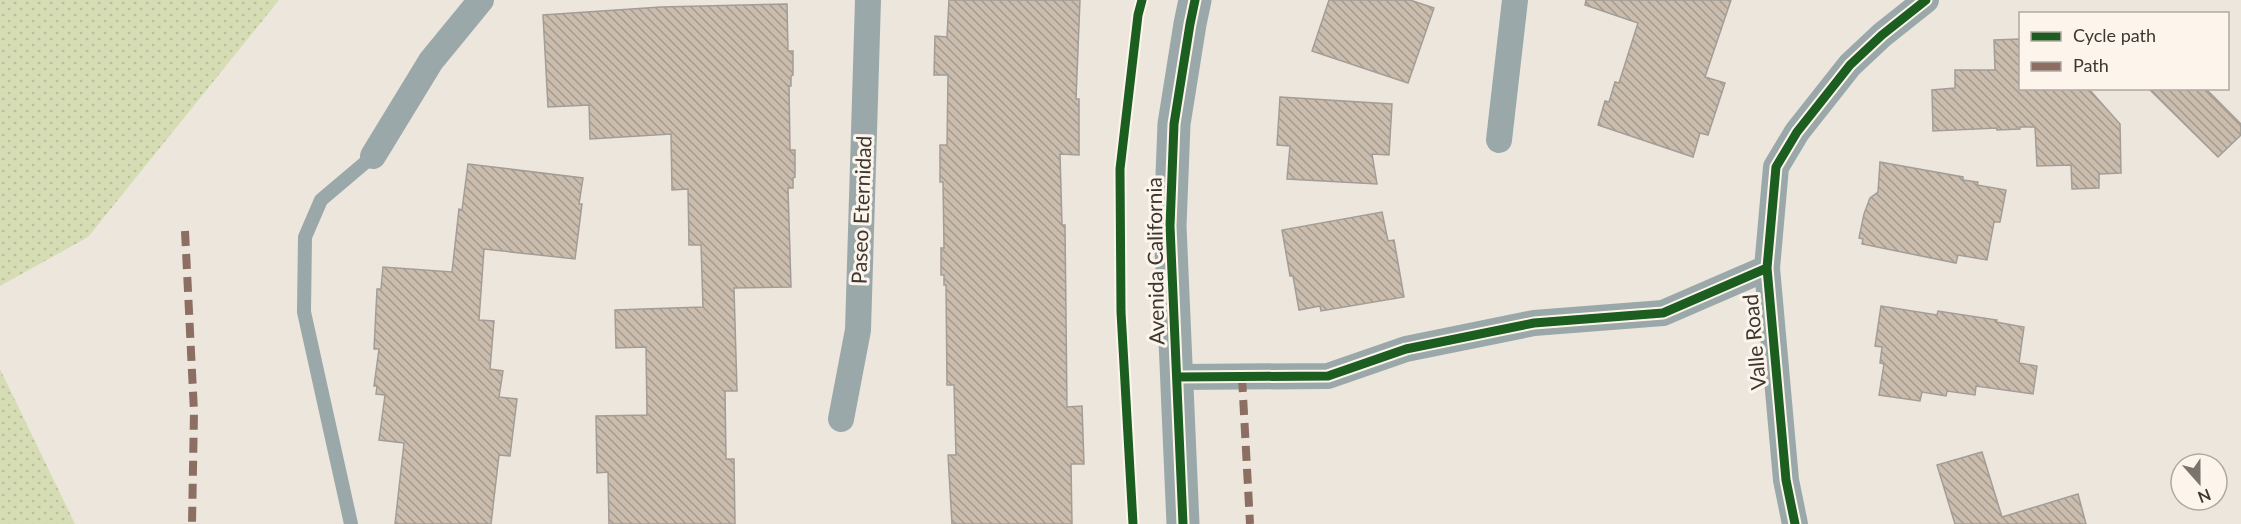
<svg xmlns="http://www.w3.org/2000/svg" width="2241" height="524" font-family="Lato,sans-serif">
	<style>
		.grass { fill: url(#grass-dots) }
		.building { fill: url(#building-back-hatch); stroke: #a39d97; stroke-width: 1.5 }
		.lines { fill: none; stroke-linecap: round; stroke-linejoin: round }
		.service { stroke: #9aa8aa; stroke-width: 14 }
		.minor { stroke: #9aa8aa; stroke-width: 26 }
		.tertiary { stroke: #9aa8aa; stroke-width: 33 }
		.quiet { stroke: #8d6e63; stroke-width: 8; stroke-dasharray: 15 8; stroke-linecap: butt }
		.cycleway-casing { stroke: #fdf5eb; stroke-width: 13 }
		.cycleway { stroke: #1b5e20; stroke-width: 9 }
		.labels { text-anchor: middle; stroke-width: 6; stroke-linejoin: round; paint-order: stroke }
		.street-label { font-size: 21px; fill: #3d3731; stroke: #fdf5eb }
	</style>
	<defs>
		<pattern id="grass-dots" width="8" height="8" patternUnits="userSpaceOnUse" patternTransform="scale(1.5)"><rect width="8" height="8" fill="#d6ddb4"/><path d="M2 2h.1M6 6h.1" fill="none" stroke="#b9be9b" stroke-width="1.8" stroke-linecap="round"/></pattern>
		<pattern id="building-back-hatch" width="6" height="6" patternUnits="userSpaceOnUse" patternTransform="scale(1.5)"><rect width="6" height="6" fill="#cabdad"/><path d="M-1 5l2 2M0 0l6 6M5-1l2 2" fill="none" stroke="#a59a8d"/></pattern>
	</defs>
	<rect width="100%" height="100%" fill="#ede6dd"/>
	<path class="grass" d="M0,0H279L88,237L0,286Z
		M0,369L75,524H0Z"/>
	<path class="building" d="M949,0H1080L1076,99H1079V155L1060,154L1062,225H1065L1067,407L1082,406L1084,464H1071L1072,524H952L948,455H956L954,385H947L946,285H944V275H941V248H944L943,182H940V145H947L948,75H934L935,36L947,37Z
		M1329,0H1410L1434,8L1408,83L1312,51Z
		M1586,0H1731L1705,77L1725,83L1708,135L1700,133L1693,157L1598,125L1605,101L1609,102L1615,82L1619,83L1638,23L1585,5Z
		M787,4L788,51H793V75L791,76V86H789L790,150H795V177L793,178V188H788L791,287L734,288L737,391H725L726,459H734L735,524H609L608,472L597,473L596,416L647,415L646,347L616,348L615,310L703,307L701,245H689L688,189L672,190L671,134L590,139L589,105L548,107L543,15L661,7Z
		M2020,39V88H2088L2120,124L2121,173L2099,174V188L2072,189L2071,165L2037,166L2035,127H2020V129L1997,130V128L1933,131L1932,90L1955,88V70H1995L1994,40Z
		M2148,88H2205L2241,124V135L2218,157Z
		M1280,97L1392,104L1389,155L1372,154L1377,184L1287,179L1290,146L1277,145Z
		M1880,162L1963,177V180L1978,182L1977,185L2006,190L2000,222H1994L1987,260L1958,255L1956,263L1862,244L1863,239L1859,238L1864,214L1870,198L1878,192Z
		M468,164L583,178L579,204H582L575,259L484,249L479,320L494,321L490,369L503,371L499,397L517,399L510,456L499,455L491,524H395L404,443L379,440L385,395L376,394L377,386H374L379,349H374L377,289H381L383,267L452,272L459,209L462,210Z
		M1382,212L1388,241L1394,240L1404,297L1321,311L1320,306L1299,310L1293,276H1290L1282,230Z
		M1881,306L1937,315L1938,311L1997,320L1996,322L2024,327L2019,363L2037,366L2033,394L1976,386L1975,395L1947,391L1946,396L1922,392L1920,401L1879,395L1884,364L1880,363L1882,347L1875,346Z
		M1982,452L2002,517L2078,494L2086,524H1955L1937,465Z"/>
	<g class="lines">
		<path class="service" d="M351,524L304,312L305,237L321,200L373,156"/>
		<path class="minor" d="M1499,140L1515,0
			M373,156L431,61L481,0
			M1177,377L1328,376L1406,349L1534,323L1663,313L1767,268
			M841,419L858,330L868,0
			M1795,524L1786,480L1767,268L1776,167L1797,132L1850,65L1882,35L1926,0"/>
		<path class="tertiary" d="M1183,524L1170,226L1174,124L1190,24L1195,0"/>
		<path class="quiet" d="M185,231L194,412L192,524
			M1242,377L1250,524"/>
		<defs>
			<path id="cycleway" d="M1177,377L1328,376L1406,349L1534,323L1663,313L1767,268
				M1133,524L1121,312L1120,169L1138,15L1142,0
				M1183,524L1170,226L1174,124L1190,24L1195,0
				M1795,524L1786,480L1767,268L1776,167L1797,132L1850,65L1882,35L1926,0"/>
		</defs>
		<use href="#cycleway" class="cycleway-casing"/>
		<use href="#cycleway" class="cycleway"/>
	</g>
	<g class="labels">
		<g class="street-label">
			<text transform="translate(862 210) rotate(-88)" y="7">Paseo Eternidad</text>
			<text transform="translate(1156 261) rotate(-91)" y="7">Avenida California</text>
			<text transform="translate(1755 342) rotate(-95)" y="7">Valle Road</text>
		</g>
	</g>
	<rect x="2019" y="12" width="210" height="78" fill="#fdf5eb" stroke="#b0a9a1" stroke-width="1.5"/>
	<rect x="2031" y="32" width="30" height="9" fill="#1b5e20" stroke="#b0a9a1" stroke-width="1.5"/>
	<text x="2073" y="42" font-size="18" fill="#3d3731">Cycle path</text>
	<rect x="2031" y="62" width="30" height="9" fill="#8d6e63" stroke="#b0a9a1" stroke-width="1.5"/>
	<text x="2073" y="72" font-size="18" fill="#3d3731">Path</text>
	<g transform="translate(2199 482) rotate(159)"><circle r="28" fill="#fdf5eb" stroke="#b0a9a1" stroke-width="1.5"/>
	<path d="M0-4.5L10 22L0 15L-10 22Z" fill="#7b746d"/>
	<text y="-9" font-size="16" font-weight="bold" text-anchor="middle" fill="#3d3731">N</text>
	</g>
</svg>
